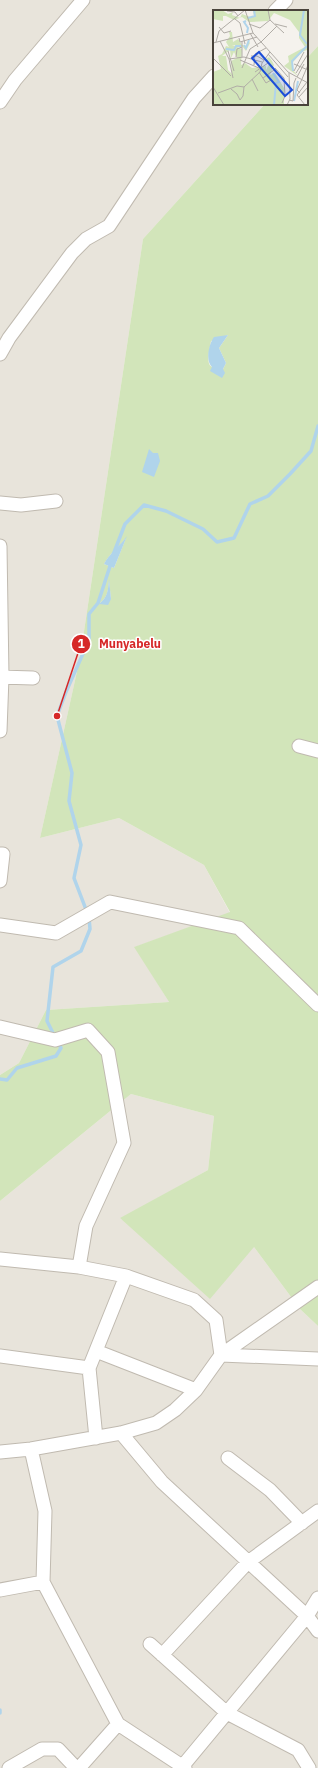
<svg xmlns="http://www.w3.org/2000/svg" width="318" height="1768" font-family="'IBM Plex Sans',sans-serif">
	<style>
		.residential { fill: #e8e4db }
		.green { fill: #d2e5ba; fill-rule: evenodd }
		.water { fill: #b0d4eb }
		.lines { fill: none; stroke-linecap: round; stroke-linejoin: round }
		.stream { stroke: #b0d4eb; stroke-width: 3.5 }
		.minor-casing { stroke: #c0bab0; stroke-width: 15 }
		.minor { stroke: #fff; stroke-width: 13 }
		.inset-river { fill: none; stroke: #b0d4eb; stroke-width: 2 }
		.inset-road { fill: none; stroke: #b0aca6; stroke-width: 1 }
		.view { fill: #1d4ed8; fill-opacity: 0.15; stroke: #1d4ed8; stroke-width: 2 }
		.inset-edge { fill: none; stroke: #49433b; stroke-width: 2 }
		.leader { fill: none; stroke: #d62828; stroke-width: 1.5 }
		.callout-dot { fill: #d62828; stroke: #fff; stroke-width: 1.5 }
		.mark-label { font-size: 12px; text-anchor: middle; font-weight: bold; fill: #fff }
		.callout-label { font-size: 12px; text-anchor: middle; font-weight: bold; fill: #d62828; stroke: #fff; stroke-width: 3; stroke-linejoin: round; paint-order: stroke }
	</style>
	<rect width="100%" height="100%" fill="#f5f2ed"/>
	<path class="residential" d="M0,0H318V46L307,58V11H214V104H265L143,239L80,658L40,838L119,818L204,865L230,913L135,947L169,1002L46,1010L19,1063L0,1075Z
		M131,1094L214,1116L208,1170L120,1219L254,1247L300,1309L318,1326V1768H0V1201Z"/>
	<path class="green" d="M318,46V1326L300,1309L254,1247L210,1299L120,1218L208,1170L214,1116L131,1094L0,1201V1075L19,1063L46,1010L169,1002L134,947L230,912L204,865L119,818L40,838L80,658L143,239L265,104H307V58ZM228,335L219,348L226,363L223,369C220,369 215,369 212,367C205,364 210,348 211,341ZM126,538L114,568L104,564C109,554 119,547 126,538ZM109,581L111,599L100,603C108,597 108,590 109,581Z"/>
	<path class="water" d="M228,335L219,348L226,363L223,369L225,373L222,378L210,371L212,367C205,360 209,344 214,337Z
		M149,449L153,453H158L160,461L154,477L142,472Z
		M127,536L114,568L104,564C109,554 120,546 127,536Z
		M109,579L111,599L108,605L99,604C108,597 108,590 109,579Z"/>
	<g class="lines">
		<path class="stream" d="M113,555L125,524L144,505L166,511L203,529L217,542L234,538L250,504L268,496L290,474L311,451L318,426
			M87,912L74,878L81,845L69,801L72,773L57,716L66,692L89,640V614L98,603L111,563
			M55,1037L47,1021L53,967L81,951L90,929L89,918
			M0,1079L7,1080L17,1068L56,1056L61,1048L58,1043
			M0,1710V1713"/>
		<defs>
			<path id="minor" d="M275,11L286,0
				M0,102L15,80L83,0
				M0,354L9,338L72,253L86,239L109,226L194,98L214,76
				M0,503L21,505L56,501
				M0,546L2,677L0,731
				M0,677L33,678
				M299,746L318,751
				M0,854H3L0,881
				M0,925L56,933L110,902L239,928L318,1005
				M0,1027L55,1040L88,1030L108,1052L124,1143L86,1226L79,1267
				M0,1259L79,1267L126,1276L194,1300L216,1320L221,1355L318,1359
				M96,1351L196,1390
				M0,1356L89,1368
				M121,1433L162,1482L307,1616L318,1631
				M96,1438L89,1368L126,1276
				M31,1449L45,1511L43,1582L118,1724L185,1768
				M0,1452L31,1449L121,1433L156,1423L175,1410L196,1390L221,1355L318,1287
				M228,1458L270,1490L302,1523
				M0,1590L43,1582
				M150,1644L227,1713L298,1750L309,1768
				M162,1655L248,1562L318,1511
				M9,1768L42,1749H58L76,1768
				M79,1768L118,1724
				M181,1768L307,1616L318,1598"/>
		</defs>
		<use href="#minor" class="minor-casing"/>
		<use href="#minor" class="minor"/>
	</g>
	<g transform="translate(213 10)">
		<rect width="95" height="95" fill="#f5f2ed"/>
		<path d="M0,0H9L15,4L20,2L19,5L27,8L29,4L37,7L41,6L40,1L35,0H95L94,40L89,42L80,52L79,59L85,66L71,56L76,52L75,46L92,37L86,28V22L77,10L61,3L55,11L36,12L29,7L21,10L13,6H10V11L0,9ZM16,22H19L20,32L25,29L29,35L33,36L35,30L37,33L33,41L29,36L19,35L29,39L28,55L32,53L39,58L53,56V60L56,54L53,49L56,47L59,51L61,55L57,65L62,63L71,78V95H0V62L8,59L5,46L9,44L13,36L16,37L13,32L17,26ZM17,40L18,48L21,42L24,48L18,51L19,64L15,60L13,46H9Z" fill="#d2e5ba" fill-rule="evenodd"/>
		<path class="inset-river" d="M91,0L87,25L94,34M35,8L42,6L41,0M33,11L31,12L35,18L34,23M31,35L33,38L36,30M13,39L21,40L23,36H28M80,61L79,51L94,36M60,63L66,72L63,73L61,95M81,91L85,71"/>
		<path class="inset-road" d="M32,0L40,23L75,62L95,73M55,0L57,10L71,23M14,1L22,2L25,6M22,9L27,13L32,34M36,14L47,18L57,10M62,14L74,17M6,17L11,23L18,21M37,23L45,37M26,28L27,32L44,27M7,31L16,49L20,68M29,31V47M3,32L6,21L32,0M0,33L40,23M15,41L21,61M55,44L75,67M38,46H44L51,50M23,47L24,39L29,37M0,48L18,66M16,49L31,47L49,52M27,50L46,58M81,54L95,60M41,55L42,44L53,38M29,58L37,39L48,32L64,16M62,58L71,68L72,86L69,93M81,61L91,42M42,62L55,53L52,49M46,62L53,73L58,70M83,63L95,44M84,67L91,54M50,68L61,60M39,69L45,81M89,69L95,55M0,77L11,95M18,79L24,84L27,90M5,83L24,76L31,77M87,83L84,80L89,69M86,87L95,77M27,90L30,86L31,77L47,62L49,53L57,42M76,90L80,91L81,73L83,68M74,95L77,89L76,63M92,95L84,85L94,72"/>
		<path class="view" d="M46,42L79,80L72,86L39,48Z"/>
		<rect width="95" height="95" class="inset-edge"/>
	</g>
	<path class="leader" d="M57 716L81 644"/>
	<g class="callout-dot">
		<circle cx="57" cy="716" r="4"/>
		<circle cx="81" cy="644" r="10"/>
	</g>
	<g class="mark-label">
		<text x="81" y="648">1</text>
	</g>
	<g class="callout-label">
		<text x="130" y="648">Munyabelu</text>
	</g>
</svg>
